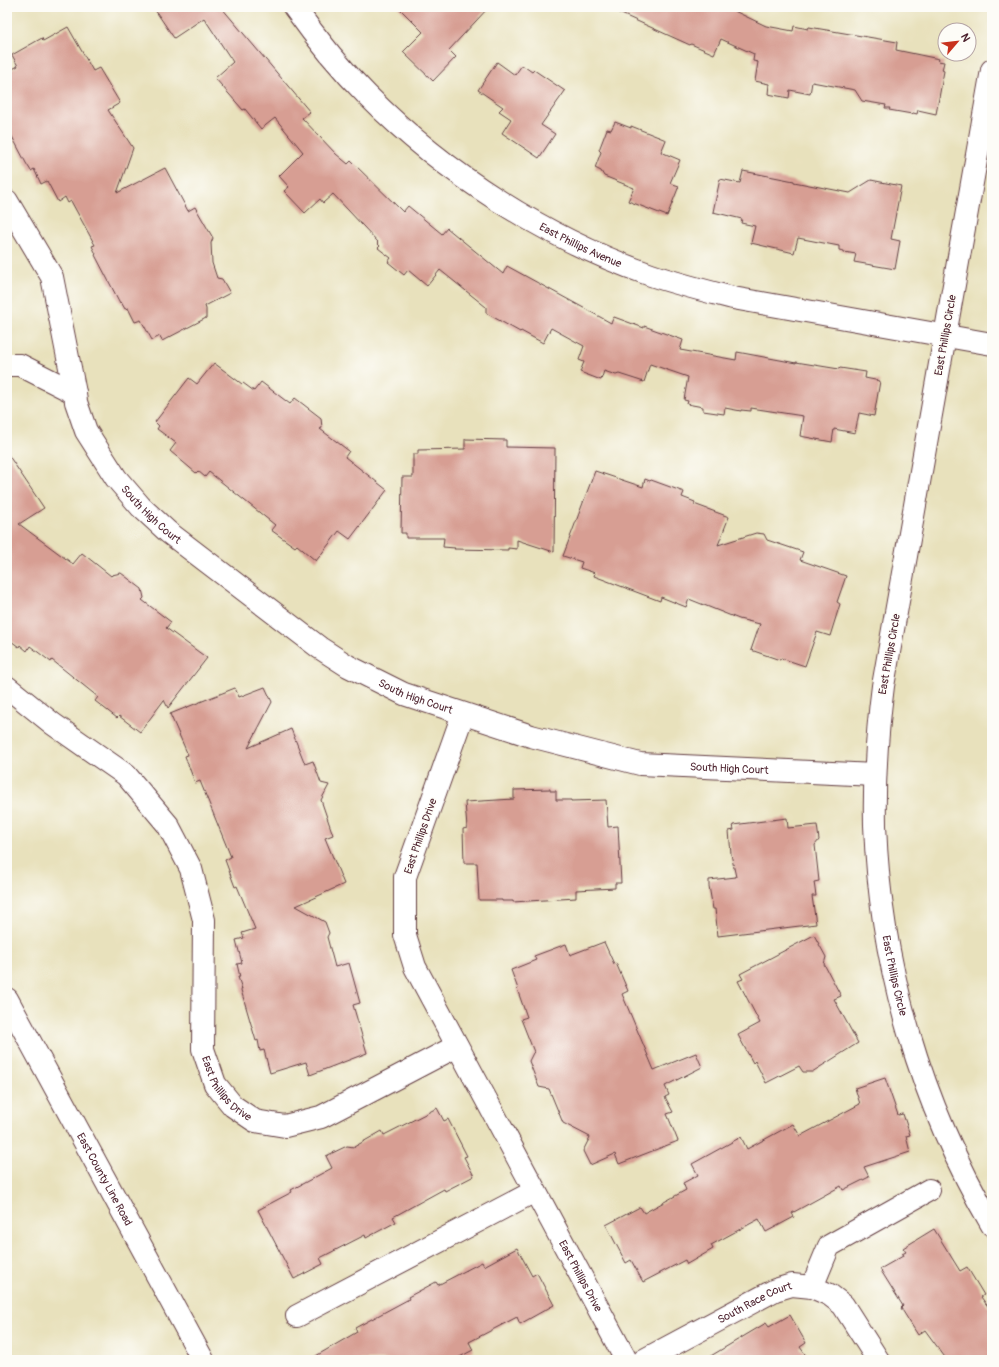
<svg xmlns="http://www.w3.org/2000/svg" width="999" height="1367" font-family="Pangolin,sans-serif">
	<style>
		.building { fill: #d79e93 }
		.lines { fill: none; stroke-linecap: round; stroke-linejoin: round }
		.minor-casing { stroke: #623c41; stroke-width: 24 }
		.secondary-casing { stroke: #623c41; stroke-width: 24 }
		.minor { stroke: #fff; stroke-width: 22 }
		.secondary { stroke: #fff; stroke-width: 22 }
		.labels { text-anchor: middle; stroke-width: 3; stroke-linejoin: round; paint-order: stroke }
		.street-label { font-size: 11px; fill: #4a1f2b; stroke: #fdfcf7 }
	</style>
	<rect width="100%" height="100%" fill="#fdfcf7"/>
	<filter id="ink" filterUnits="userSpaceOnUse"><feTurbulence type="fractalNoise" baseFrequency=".025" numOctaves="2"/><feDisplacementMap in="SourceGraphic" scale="8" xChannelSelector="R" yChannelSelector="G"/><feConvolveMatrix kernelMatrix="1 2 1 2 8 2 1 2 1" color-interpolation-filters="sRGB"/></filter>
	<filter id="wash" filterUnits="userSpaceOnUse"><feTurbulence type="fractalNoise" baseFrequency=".012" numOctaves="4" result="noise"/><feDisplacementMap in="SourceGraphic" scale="16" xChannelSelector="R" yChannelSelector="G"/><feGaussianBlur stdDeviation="0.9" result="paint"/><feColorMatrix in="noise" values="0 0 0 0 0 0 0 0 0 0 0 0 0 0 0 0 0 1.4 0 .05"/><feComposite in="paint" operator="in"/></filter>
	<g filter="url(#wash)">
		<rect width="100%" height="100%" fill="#e8e1bc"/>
		<g id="blocks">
			<path class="building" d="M153,7H221L310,112L302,118L336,154L348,164L351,161L403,212L408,206L442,234L447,228L503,274L507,266L611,323L614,317L644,328V326L683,340L680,350L736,360L737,352L796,363V362L839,369L840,368L866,372L865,378L880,381L874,416L859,413L855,433L834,429L832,442L800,436L803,416L751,408V411L741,410V411L725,408L724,414L703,411V407L687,404L688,401L684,400L688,377L650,364L644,382L619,374L616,375L604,371L601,380L580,372L584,362L579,360L584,346L551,328L543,343L521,331L520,332L486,313V307L440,270L427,286L408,270L404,275L388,262L391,258L378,248L380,246L377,243L378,242L333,194L323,203L320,199L305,213L284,191L289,187L279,176L303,152L275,118L261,129L245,109L243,110L215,78L233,62L204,18L174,38Z
				M398,7H489L449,50L456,57L433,81L403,52L423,32Z
				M606,7H726L766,26L793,31L794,26L808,29L809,27L897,42L896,50L939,59L938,61L944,62L942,70L944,71L936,114L918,110L917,114L913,113L912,114L889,110L890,108H885L886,105L862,101L855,90L812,82L810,94L790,90L789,98L768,94L769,84L755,81L758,62L753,61L754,54L721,39L714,54L691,44L690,45Z
				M68,27L93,71L99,68L120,103L108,110L133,148L117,193L165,168L188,211L195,207L213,238L211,243L212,263L217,278L222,279L230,293L205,306L206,309V318L162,341L160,336L152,340L141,320L135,322L128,308L125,309L121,302L120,303L95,255L96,254L92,246L95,245L71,201L68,203L65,197L58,202L47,181L41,184L34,169L31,171L26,163L7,127V72L18,66L12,55L42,38L43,41Z
				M497,62L515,75L522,65L532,72L534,70L565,91L541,125L555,134L539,158L502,133L511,119L499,111L503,107L478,90Z
				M615,122L631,128V126L666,140L661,152L680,160L670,183L679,186L667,216L628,201L634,188L604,176L601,171L595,168L601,152L599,150L607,129L611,130Z
				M743,171L794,181V182L850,193L871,180L901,186L891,239L900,241L895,269L854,262L856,254L844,252V251L839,250V246L798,238L794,253L751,243L755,226L741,223L742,219L713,212L720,179L740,183Z
				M214,363L242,384L243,383L254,391L261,382L290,404L295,398L321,418L322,428L320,429L349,451L345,457L387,490L350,539L339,531L316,561L297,545L295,547L271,530L275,525L209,472L205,477L198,471L196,473L170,451L176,443L157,429L159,426L155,422L189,378L197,384Z
				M465,439L506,440V447L555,448L554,552L517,540V549L508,548V550L454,549L455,548L443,547L444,538H406V533H401L402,477H413V454H418V450L465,449Z
				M7,453L44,508L19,524L73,564L82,553L111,576L112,575L121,573L142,589L144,598L142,600L171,622L166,628L207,658L168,708L164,700L140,732L119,716L117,718L95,701L98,697L52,660L51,662L30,646L27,651L20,645L19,647L7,638Z
				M595,471L643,487L645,479L650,481L651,480L684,492L682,497L695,502L694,504L729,517L718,545L756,533L764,534L767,540L803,552L800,560L846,576L837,602L840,604L830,636L817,632L805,666L781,658L780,660L751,650L760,624L739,619L689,599L686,607L661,597L660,601L594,576L595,573L580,568L582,562L563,556Z
				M265,687L272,702L248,748L291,729L305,764L313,761L321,783L329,785L321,800L333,835L325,838L344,884L296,906L325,922L329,933L327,937L335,967L349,963L360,1003L353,1005L367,1053L310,1075L306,1062L270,1073L264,1050L260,1051L258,1040L256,1041L241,990L242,989L238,977H240L237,964L242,963L236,940L244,938L242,933L255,929L237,886L235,887L225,860L231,857L200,781L195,783L185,756L188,755L170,714L235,688L239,697Z
				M550,789V791H556V800H571V801L606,800L608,827L618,826L621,883H615V888L576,890V898L513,902V901H502V900H479L477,863H464L463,829L467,828L465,802L514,799V790Z
				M787,818L788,828L817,825L819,840L815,845L819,881L814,882L816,896H812L816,924L718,936L715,909H713L709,886V880L736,877L731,854L729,831L734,830L733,825Z
				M814,935L826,957L824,964L841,996L834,999L858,1043L812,1072H803L799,1066L766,1083L755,1061L753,1063L738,1035L760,1023L738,981L743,979L740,974Z
				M604,942L614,964L616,963L628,991L622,994L654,1070L696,1053L702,1067L665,1086L669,1095L665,1097L673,1112L667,1114L678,1141L619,1164L615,1154L590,1165L583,1151L590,1137L563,1123L549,1089L539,1087L529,1061L533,1053L534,1052L521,1019L527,1017L517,989H518L511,970L536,960L534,956L566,944L570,955Z
				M885,1078L898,1115L903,1114L910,1135L906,1136L910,1152L864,1167L869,1177L843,1190L841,1186L823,1196L792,1213L794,1217L766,1232L759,1219L711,1245L713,1249L687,1264L685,1260L643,1282L631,1260L626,1263L606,1225L640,1207L644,1213L686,1190L683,1183L698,1175L692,1164L741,1137L747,1149L793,1124L800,1136L860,1104L855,1088Z
				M437,1108L444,1121L448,1119L467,1156L464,1157L474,1176L445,1191L444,1189L393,1217L396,1222L366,1238L365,1235L320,1258L323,1264L294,1279L258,1210L292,1192L291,1190L332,1168L326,1156L347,1146L354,1147L382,1131L384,1135Z
				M934,1229L960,1271L967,1267L984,1295L981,1297L992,1312V1360H947L925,1330L918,1335L901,1308L903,1306L880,1269L903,1256L902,1254L906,1252L903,1248Z
				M517,1248L532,1276L537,1273L554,1305L520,1324L517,1317L469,1342L473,1350L454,1360H309L357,1332L355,1328L409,1299L408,1297L436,1282L438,1285L482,1262L484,1266Z
				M790,1315L806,1343L800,1347L809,1360H704L766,1323L769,1327Z"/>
		</g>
	</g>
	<g filter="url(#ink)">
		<use href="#blocks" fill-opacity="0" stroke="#623c41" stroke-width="1"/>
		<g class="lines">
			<defs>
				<g id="minor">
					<path id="s1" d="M294,7C316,38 340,68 367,95C445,174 547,239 651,275C678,284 706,291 733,298L992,344"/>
					<path id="s2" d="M992,70L883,686C877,732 874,779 875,825C880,966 921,1104 992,1225"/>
					<path d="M7,201L52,277L75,393"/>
					<path id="s3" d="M7,365H20L75,393L76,402L86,431L116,478L141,507L168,532L320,648L348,666L404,694L531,736L640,764L875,775"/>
					<path id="s4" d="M7,687L53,724L126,775L168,825L191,869L204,920L203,1049L215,1084L233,1106L255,1121L285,1126L321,1117L457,1046"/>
					<path id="s5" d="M463,714L405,877V935L415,967L626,1360"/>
					<path d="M812,1287L829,1246L929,1190"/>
					<path d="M297,1316L535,1191"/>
					<path id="s6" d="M644,1360L775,1290L792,1285L812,1287L830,1295L843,1305L878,1360"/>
				</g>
				<g id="secondary">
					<path id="s7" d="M7,999L203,1360"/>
				</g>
			</defs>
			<use href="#minor" class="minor-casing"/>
			<use href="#secondary" class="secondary-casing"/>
			<use href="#minor" class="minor"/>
			<use href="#secondary" class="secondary"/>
		</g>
	</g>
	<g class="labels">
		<g class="street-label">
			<text dy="4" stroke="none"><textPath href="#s1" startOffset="377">East Phillips Avenue</textPath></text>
			<text transform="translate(945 335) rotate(-80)" y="4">East Phillips Circle</text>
			<text dy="4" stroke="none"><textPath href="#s3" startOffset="221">South High Court</textPath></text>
			<text transform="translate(889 654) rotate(-80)" y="4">East Phillips Circle</text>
			<text dy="4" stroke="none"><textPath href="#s3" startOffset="544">South High Court</textPath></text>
			<text dy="4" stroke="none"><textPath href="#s3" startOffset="868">South High Court</textPath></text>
			<text transform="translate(420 836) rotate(-71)" y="4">East Phillips Drive</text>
			<text dy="4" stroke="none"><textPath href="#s2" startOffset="917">East Phillips Circle</textPath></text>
			<text dy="4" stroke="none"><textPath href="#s4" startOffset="492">East Phillips Drive</textPath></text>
			<text dy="4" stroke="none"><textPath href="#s7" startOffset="205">East County Line Road</textPath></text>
			<text dy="4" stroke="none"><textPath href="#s5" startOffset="615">East Phillips Drive</textPath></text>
			<text dy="4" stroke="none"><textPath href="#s6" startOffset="125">South Race Court</textPath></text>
		</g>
	</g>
	<rect width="999" height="1367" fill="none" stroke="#fdfcf7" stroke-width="24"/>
	<g transform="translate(957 42) rotate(62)"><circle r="19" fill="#fdfcf7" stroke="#b5a4a5"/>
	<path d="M0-3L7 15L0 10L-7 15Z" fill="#c8321e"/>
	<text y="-6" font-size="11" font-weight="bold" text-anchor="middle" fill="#4a1f2b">N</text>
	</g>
</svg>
